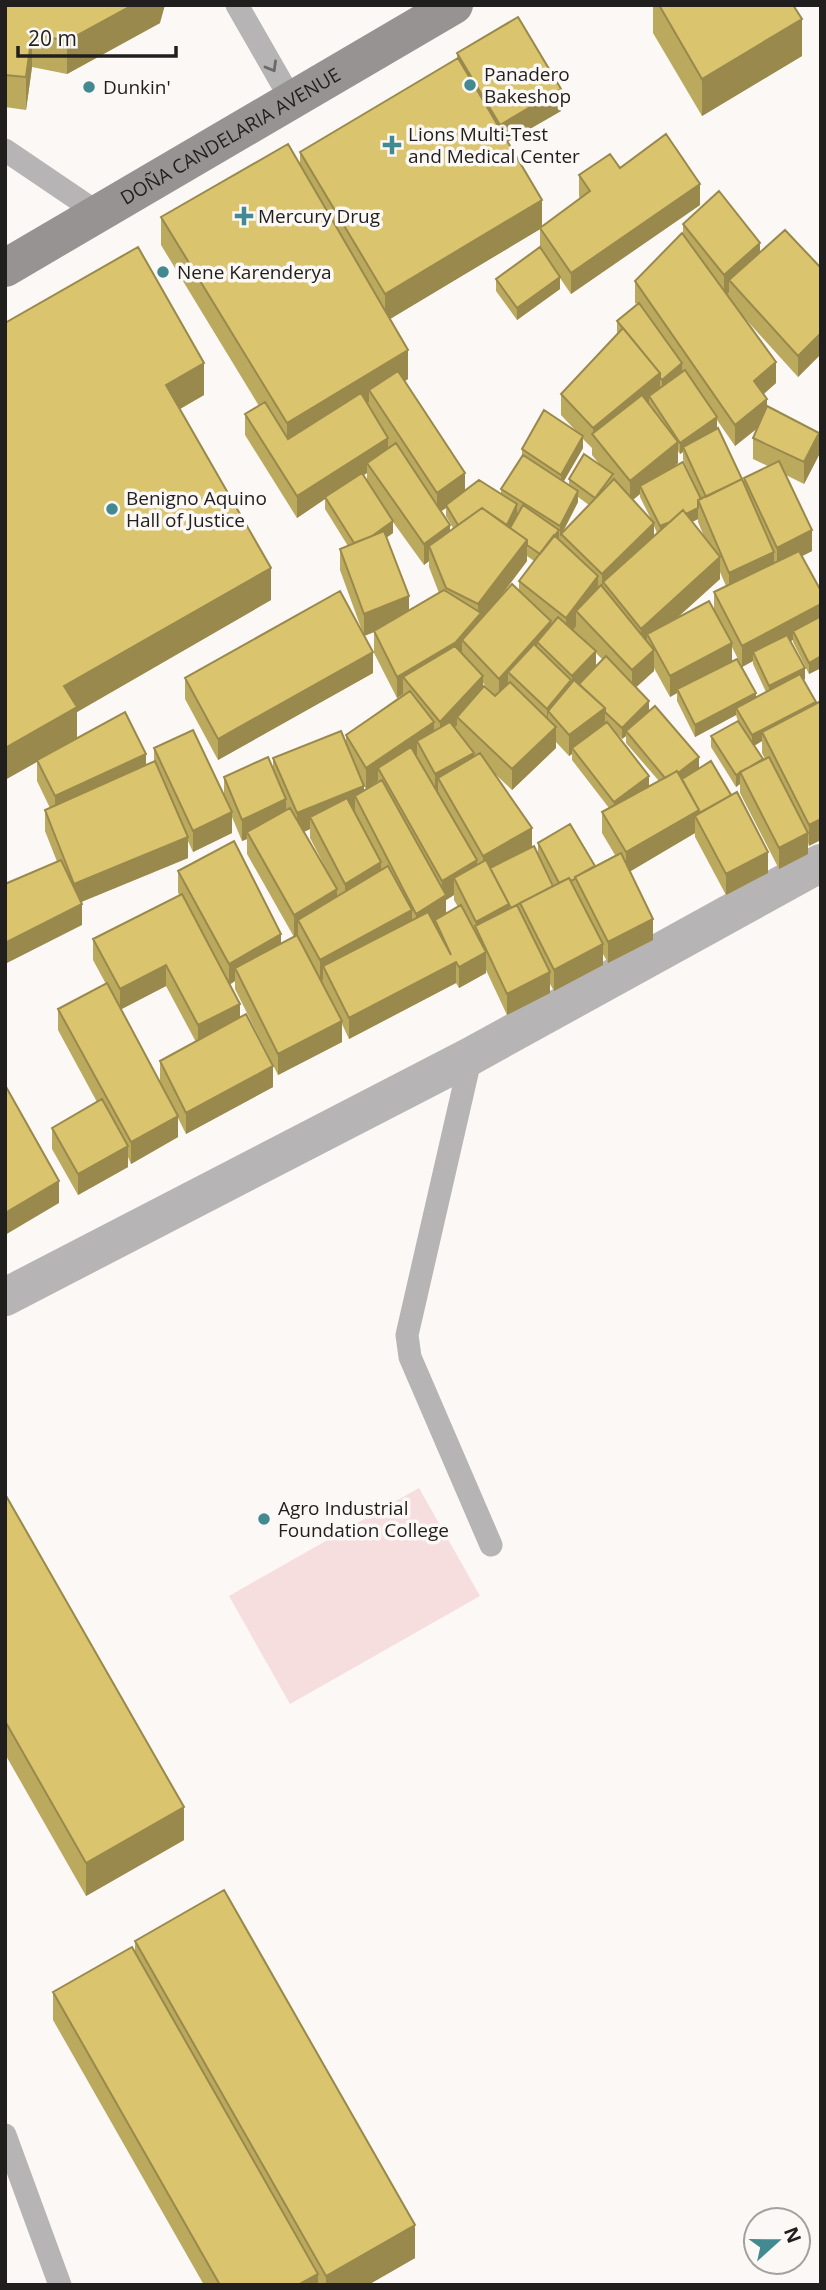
<svg xmlns="http://www.w3.org/2000/svg" width="826" height="2290" font-family="'Open Sans',sans-serif">
	<style>
		.green { fill: #f6ddde }
		.lines { fill: none; stroke-linecap: round; stroke-linejoin: round }
		.lane { stroke: #b6b4b4; stroke-width: 23 }
		.street { stroke: #b6b4b4; stroke-width: 38 }
		.secondary { stroke: #969392; stroke-width: 38 }
		.wall { fill: #bba95e; fill-rule: evenodd }
		.shaded-wall { fill: #99894c }
		.building { fill: #dac46d; stroke: #99894c; stroke-width: 2 }
		.oneway { stroke: #6b6a69 }
		.poi-dot { fill: #428991; stroke: #fbf8f5; stroke-width: 2.5 }
		.labels { text-anchor: middle; stroke-width: 7; stroke-linejoin: round; paint-order: stroke }
		.poi-label { font-size: 19px; fill: #201f1e; stroke: #fbf8f5; text-anchor: start }
		.street-label { font-size: 19px; fill: #201f1e; stroke: #fbf8f5 }
	</style>
	<rect width="100%" height="100%" fill="#fbf8f5"/>
	<path class="green" d="M419,1488L480,1596L290,1704L229,1596Z"/>
	<g class="lines">
		<path class="lane" d="M237,5L292,101
			M5,150L98,213
			M471,1056L407,1335L410,1357L491,1545
			M5,2135L60,2285"/>
		<path class="street" d="M5,1297L471,1056L821,863"/>
		<path class="secondary" id="s1" d="M5,268L454,5"/>
	</g>
	<path class="wall" d="M5,5L160,23L67,74L32,67L26,110L5,107Z
		M653,5H793L802,56L702,116L653,33Z
		M457,53L561,111L507,142L542,227L580,199L579,196V175L620,168L700,205L571,294L560,278V289L517,320L496,291V279L540,247V229L390,319L408,379L405,381L465,490L501,493V489L522,456V449L577,432L561,415V394L618,334L617,332V321L637,304L635,303V281L683,235V224L760,252L821,268V354L798,377L741,314L776,383L764,394L767,406L819,455L804,484L786,475L812,551L802,556L821,591V668L809,674L793,642V640L790,641L805,679L804,680L816,702L809,846L808,843V854L779,869L740,793V784L736,787L711,747V736L738,721L736,715L695,737L677,701V693L670,697L654,668V671L636,687L649,711L699,768L768,873L726,895L695,837V833L630,871L653,940L608,963L603,954V965L554,991L550,984V993L507,1015L486,970V973L459,988L456,983L349,1039L342,1024V1042L278,1075L235,989V981L229,985L240,1018L273,1087L186,1134L178,1118V1137L131,1164L128,1157V1167L78,1195L52,1149V1128L97,1102L58,1030V1009L106,984L93,960V939L179,895L178,892V871L281,943L294,937L247,854V839L242,841L232,817V833L193,852L188,841V858L81,902L82,925L45,831V810L50,808L37,781V762L5,323L204,395L180,409L271,600L77,712V738L146,765L154,762V748L224,795V777L273,769V758L346,744V735L403,694L397,698L374,653V632L364,636L340,570V549L348,546L325,509V499L297,518L245,435V414L259,406L161,245V217L300,166V152L457,59ZM717,420L735,446L758,428L753,438V459L768,466L744,478V483L713,431L717,428ZM583,439L592,448V455L600,465L569,479V485L564,481L583,448ZM678,451L680,454L683,452V459L701,499L670,470L678,463ZM367,473V481L363,475ZM640,494V497L651,519L633,500ZM578,497L589,505L562,534L578,502ZM446,508V516L453,528L450,531L441,511ZM698,519V522L705,539L692,522ZM393,522L424,565L429,561V567L439,593L409,611L386,538L393,533ZM654,526L657,533L654,536ZM527,556L534,561L519,581V591L498,600L527,561ZM720,572L726,586L714,592V610L676,619L720,579ZM732,647L742,667L753,661V664L766,692L756,697L732,661ZM596,653L602,659L596,666ZM483,683L495,696L483,688ZM616,733L622,739L626,736V743L659,781L649,786ZM762,741V753L765,759L763,761L754,746ZM556,742L569,756L572,754V760L609,808L602,812V833L615,855L595,866L538,843V854L554,886H553L532,847L495,774L512,790L556,748ZM378,781V783L364,791L363,783L366,789ZM310,829V838L335,886L304,832ZM454,895V900L458,907L446,914V900ZM166,986L196,1042L160,1061V1082L121,1009Z
		M373,673L218,760L185,699V678Z
		M5,1494L184,1840L86,1896L5,1754Z
		M135,1941L415,2258L368,2285H204L53,2020V1992L135,1953Z"/>
	<path class="shaded-wall" d="M133,5H165L160,23L67,74V41Z
		M802,19V56L702,116V79Z
		M32,34V67L26,110V77Z
		M561,89V111L500,146V125Z
		M700,184V205L571,294V273Z
		M542,200V228L385,322V294Z
		M760,243V264L729,280V292L724,297V275Z
		M560,277V289L517,320V308Z
		M821,333V354L798,377V356Z
		M408,350V379L375,399L369,390V402L287,451V423Z
		M776,362V383L754,402V381Z
		M204,363V395L166,417V385Z
		M682,363V374L662,391V380Z
		M660,373V394L649,396V404L593,436V428Z
		M767,399V420L735,446V425Z
		M717,417V428L685,451L683,447V452L680,454V443Z
		M819,433V455L804,484V462Z
		M583,436V448L561,486V475Z
		M388,438V459L367,463V473L326,499L325,497V499L297,518V496Z
		M678,442V463L643,492L640,486V494L630,502V481Z
		M465,473V494L446,505V508L437,514V493Z
		M578,491V502L560,537V526Z
		M517,504V515L509,533L507,525Z
		M698,508V519L660,538V526Z
		M393,521V533L356,558V547Z
		M654,523V544L603,582L602,595V574Z
		M450,525V546H429V561L424,565V544Z
		M559,530V541L542,555Z
		M812,530V551L777,569V548Z
		M527,540V561L481,622L462,640V656L403,677V694L397,698V677L478,615V604Z
		M774,552V573L729,594V573Z
		M720,557V579L651,641L647,634V645L641,650V629Z
		M271,568V600L77,712V739L37,760V762L5,780V748L64,686Z
		M598,576V597L576,611V626L566,639V618Z
		M409,596V618L364,636V614Z
		M821,604V625L793,631V640L757,659L753,652V661L742,667V646Z
		M551,621V642H537V658L508,672V689L499,700V679Z
		M732,643V665L677,689V693L670,697V676Z
		M654,650V671L632,691V670Z
		M596,651V672L572,697V676Z
		M373,652V673L218,760V739Z
		M821,656V668L809,674V663Z
		M805,668V679L769,698V686Z
		M483,676V698L457,717V725L440,743V722Z
		M571,680V701L548,711V729L547,730V709Z
		M756,693V705L736,708V715L695,737V725Z
		M649,701V712L626,731V736L622,739V728Z
		M816,702V714L762,732V741L752,747V735Z
		M605,708V729L572,748V754L569,756V735Z
		M434,722V744L417,741V755L384,777L378,768V781L366,789V768Z
		M556,727V748L512,790V769Z
		M474,753V774L438,778V794L435,795V774Z
		M146,754V775L55,817V796Z
		M699,757V768L682,781H668Z
		M740,772V784L736,787V775Z
		M649,776V788L614,814V802Z
		M364,786V807L355,796V811L315,827L310,817V829L297,835V813Z
		M286,799V820L247,832V839L242,841V820Z
		M699,810V822L695,816V833L626,874V852Z
		M232,812V833L193,852V831Z
		M821,819V840L809,846V825Z
		M532,828V849L483,877V856Z
		M808,833V854L779,869V848Z
		M188,837V858L74,905V884Z
		M768,852V873L726,895V874Z
		M477,860V881L454,878V895L446,900V916L435,920V923L416,935V914L442,898V881Z
		M381,862V884L345,906V884Z
		M337,889V910L298,920V934L294,937V915Z
		M82,904V925L5,964V943Z
		M509,904V925L476,929V922Z
		M412,910V932L323,966V980L320,982V960Z
		M653,919V940L608,963V942Z
		M281,934V955L235,968V981L229,985V964Z
		M603,944V965L554,991V970Z
		M486,952V973L459,988V967Z
		M456,962V983L349,1039V1018Z
		M166,965V986L120,1010V989Z
		M550,972V993L507,1015V994Z
		M240,1004V1026L198,1046V1025Z
		M342,1021V1042L278,1075V1054Z
		M273,1066V1087L186,1134V1113Z
		M178,1116V1137L131,1164V1142Z
		M128,1146V1167L78,1195V1174Z
		M59,1181V1203L5,1235V1213Z
		M184,1807V1840L86,1896V1863Z
		M415,2225V2258L368,2285H326V2276Z
		M318,2274V2285H298Z"/>
	<path class="building" d="M5,5H133L67,41L32,34L26,77L5,75Z
		M659,5H793L802,19L702,79Z
		M518,17L561,89L500,125L457,53Z
		M458,58L542,200L385,294L300,152Z
		M666,134L700,184L571,273L540,228L590,191L579,175L610,154L620,168Z
		M288,144L408,350L287,423L161,217Z
		M719,191L760,243L724,275L683,224Z
		M785,230L821,268V333L798,356L729,280Z
		M682,233L776,362L754,381L767,399L735,425L635,281Z
		M138,247L204,363L166,385L271,568L64,686L77,707L5,748V323Z
		M540,247L560,277L517,308L496,279Z
		M639,303L682,363L662,380L660,378V373L617,321Z
		M623,328L660,373L593,428L561,394Z
		M685,370L717,417L680,443L649,396Z
		M398,371L465,473L437,493L369,390Z
		M361,393L388,438L297,496L245,414L265,402L288,439Z
		M642,395L678,442L630,481L592,434Z
		M767,406L819,433L804,462L753,438Z
		M544,410L583,436L561,475L522,449Z
		M718,428L742,479L706,497L683,447Z
		M396,443L450,525L424,544L367,463Z
		M584,454L613,474L595,498L569,479Z
		M523,455L578,491L560,526L501,489Z
		M779,461L812,530L777,548L744,478Z
		M683,462L701,499L698,500V508L686,514L683,510L670,522L660,526L640,486Z
		M362,473L393,521L372,536L354,543L325,497Z
		M614,479L654,523L602,574L561,534Z
		M742,479L774,552L729,573L698,500Z
		M479,480L517,504L507,525L482,508L458,525L446,505Z
		M523,505L559,530L540,554L527,545V540L510,528Z
		M482,508L527,540L478,604L446,588L429,546Z
		M683,510L720,557L641,629L603,582Z
		M384,531L409,596L364,614L340,549Z
		M554,535L598,576L566,618L519,581Z
		M799,551L821,591V604L742,646L714,592Z
		M512,584L551,621L499,679L462,640Z
		M601,585L654,650L632,670L576,611Z
		M444,590L481,613L456,642L397,677L374,631Z
		M340,591L373,652L218,739L185,678Z
		M709,601L732,643L670,676L647,634Z
		M821,616V656L809,663L793,631Z
		M558,617L596,651L572,676L537,642Z
		M787,635L805,668L769,686L753,652Z
		M534,644L571,680L547,709L508,672Z
		M455,646L483,676L440,722L403,677Z
		M606,656L649,701L622,728L605,712V708L579,684Z
		M737,659L756,693L695,725L677,689Z
		M800,674L816,702L752,735L736,708Z
		M574,680L605,708L569,735L548,711Z
		M510,682L556,727L512,769L457,717L484,686L495,696Z
		M410,691L434,722L366,768L346,735Z
		M821,701V819L809,825L762,732Z
		M655,706L699,757L678,773L677,771L665,778L626,731Z
		M125,712L146,754L55,796L37,760Z
		M738,721L763,759L736,775L711,736Z
		M450,722L474,753L435,774L417,741Z
		M607,722L649,776L614,802L572,748Z
		M193,730L232,812L193,831L154,748Z
		M341,731L364,786L297,813L273,758Z
		M411,747L477,860L442,881L378,768Z
		M480,753L532,828L483,856L438,778Z
		M268,757L286,799L242,820L224,777Z
		M769,757L808,833L779,848L740,772Z
		M155,761L188,837L74,884L45,810Z
		M711,761L731,795L699,813V810L682,779Z
		M677,771L699,810L626,852L602,812Z
		M382,780L446,895L416,914L355,796Z
		M737,792L768,852L726,874L695,816Z
		M347,798L381,862L345,884L310,817Z
		M290,808L337,889L294,915L247,832Z
		M570,824L595,866L575,877V879L571,881L569,878L559,883L538,843Z
		M234,841L281,934L229,964L178,871Z
		M534,846L553,886L511,908L490,868Z
		M621,853L653,919L608,942L575,877Z
		M61,860L82,904L5,943V884Z
		M486,860L509,904L476,922L454,878Z
		M388,866L412,910L320,960L298,920Z
		M569,878L603,944L554,970L520,903Z
		M182,894L240,1004L198,1025L166,965L120,989L93,939Z
		M461,905L486,952L459,967L456,962L349,1018L323,966L428,912L451,955L435,920Z
		M517,905L550,972L507,994L475,926Z
		M297,935L342,1021L278,1054L235,968Z
		M107,983L178,1116L131,1142L58,1009Z
		M246,1014L273,1066L186,1113L160,1061Z
		M5,1085L59,1181L5,1213Z
		M102,1099L128,1146L78,1174L52,1128Z
		M5,1494L184,1807L86,1863L5,1721Z
		M224,1890L415,2225L326,2276L135,1941Z
		M132,1947L318,2274L298,2285H220L53,1992Z"/>
	<defs><path id="oneway-chevron" d="M-2-3.5L2.5 0L-2 3.5" fill="none" stroke-width="1.6" stroke-linecap="round" stroke-linejoin="round" transform="scale(1.75)"/></defs>
	<use class="oneway" href="#oneway-chevron" transform="translate(272 67) rotate(60)"/>
	<g class="poi-dot">
		<circle cx="470" cy="85" r="7"/>
		<circle cx="89" cy="87" r="7"/>
		<path d="M388.5 134.5h7v7h7v7h-7v7h-7v-7h-7v-7h7z"/>
		<path d="M240.5 205.5h7v7h7v7h-7v7h-7v-7h-7v-7h7z"/>
		<circle cx="163" cy="272" r="7"/>
		<circle cx="112" cy="509" r="7"/>
		<circle cx="264" cy="1519" r="7"/>
	</g>
	<g class="labels">
		<g class="poi-label">
			<text x="484" y="81">Panadero<tspan x="484" dy="22">Bakeshop</tspan></text>
			<text x="103" y="94">Dunkin'</text>
			<text x="408" y="141">Lions Multi-Test<tspan x="408" dy="22">and Medical Center</tspan></text>
			<text x="258" y="223">Mercury Drug</text>
			<text x="177" y="279">Nene Karenderya</text>
			<text x="126" y="505">Benigno Aquino<tspan x="126" dy="22">Hall of Justice</tspan></text>
			<text x="278" y="1515">Agro Industrial<tspan x="278" dy="22">Foundation College</tspan></text>
		</g>
		<g class="street-label">
			<text dy="7" stroke="none"><textPath href="#s1" startOffset="261">DOÑA CANDELARIA AVENUE</textPath></text>
		</g>
	</g>
	<rect width="826" height="2290" fill="none" stroke="#201f1e" stroke-width="14"/>
	<g transform="translate(777 2241) rotate(69)"><circle r="33" fill="#fbf8f5" stroke="#a3a19f" stroke-width="2"/>
	<path d="M0-5L12 26L0 18L-12 26Z" fill="#428991"/>
	<text y="-10" font-size="19" font-weight="bold" text-anchor="middle" fill="#201f1e">N</text>
	</g>
	<path d="M18 46v10h158v-10" fill="none" stroke="#201f1e" stroke-width="3.5"/>
	<text x="28" y="46" font-size="21" fill="#201f1e" stroke="#fbf8f5" stroke-width="5" paint-order="stroke">20 m</text>
</svg>
